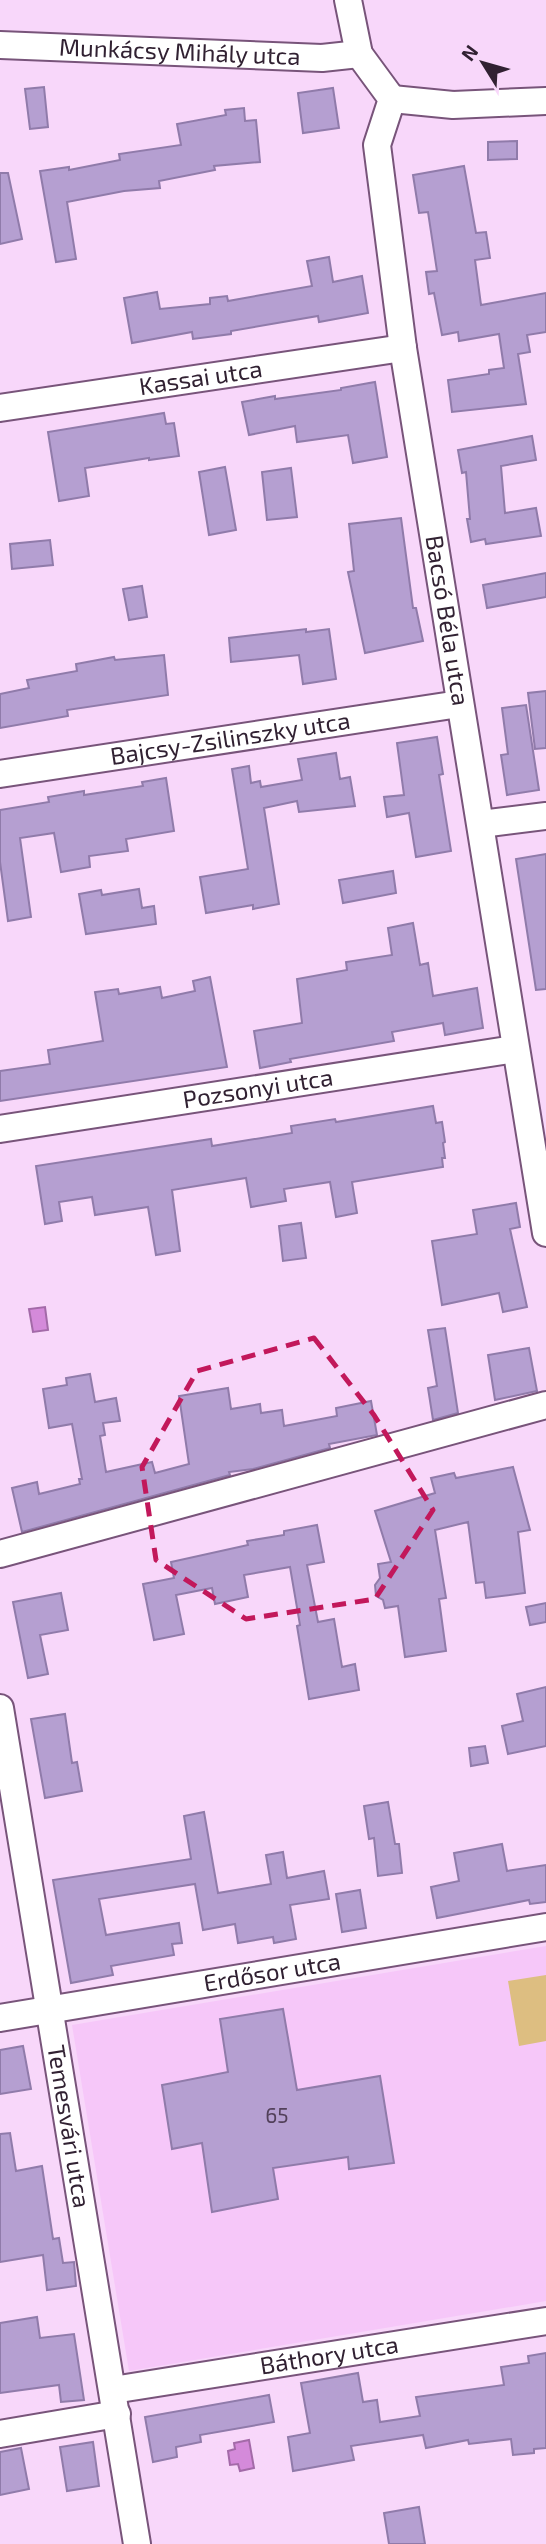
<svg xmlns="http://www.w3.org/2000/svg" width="546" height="2544" font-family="'Exo 2',sans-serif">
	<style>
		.built { fill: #f6c7f9 }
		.green { fill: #ddbe81 }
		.water { fill: #d48ada; stroke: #a36aa8; stroke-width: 2 }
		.building { fill: #b59fd1; stroke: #907baa; stroke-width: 2 }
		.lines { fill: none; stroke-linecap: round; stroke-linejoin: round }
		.minor-casing { stroke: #78547a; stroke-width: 30 }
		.minor { stroke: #fff; stroke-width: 26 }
		.marked { fill: none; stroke: #c2185b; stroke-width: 5; stroke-dasharray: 14 9; stroke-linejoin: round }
		.labels { text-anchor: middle; stroke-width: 5; stroke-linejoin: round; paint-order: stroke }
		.number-label { font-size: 21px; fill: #52405a }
		.street-label { font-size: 24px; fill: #312132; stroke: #f8d7fa }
	</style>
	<rect width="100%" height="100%" fill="#f8d7fa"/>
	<path class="built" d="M546,1946V2301L129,2371L72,2025Z"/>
	<path class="green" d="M546,1975V2041L519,2046L508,1981Z"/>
	<path class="water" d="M45,1307L48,1330L33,1332L29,1309Z
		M249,2440L254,2468L240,2471L238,2464L230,2465L228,2451L235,2449L234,2443Z"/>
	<path class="building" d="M44,87L48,127L30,129L25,89Z
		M333,88L339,128L303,133L298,93Z
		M244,108L245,121L256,120L260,162L214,166L215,170L159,181L160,188L124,191L67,202L76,259L56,262L40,171L69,167V170L120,160L119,154L181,145L177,124L226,115L225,110Z
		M517,141V159L488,160V142Z
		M464,166L476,233L486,232L490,258L475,260L481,305L546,293V332L527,335L530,352L518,354L526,404L452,412L448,380L489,374V370L504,368L499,334L459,341L458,332L442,335L434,293L429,294L426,272L437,271L428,212L419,213L413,175Z
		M0,173H8L22,239L0,244Z
		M329,257L333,282L362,276L368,313L319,322L318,316L231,331V334L193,339L192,332L132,343L124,298L157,292L160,309L210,304V298L227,296L228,301L312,286L307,261Z
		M375,382L387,457L353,463L348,435L297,442L295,426L249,435L242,402L275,396V399L341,390V388Z
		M164,413L166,424L174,423L179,456L149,460V458L85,468L89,496L59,501L48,432Z
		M532,436L536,460L501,466L505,513L536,508L541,536L486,544L485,539L471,542L467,519H470L466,472L462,473L458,450Z
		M225,467L236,530L209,535L199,472Z
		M291,468L297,517L267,520L262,472Z
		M401,518L413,608H416L423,641L365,653L348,572L354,571L349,524Z
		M50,540L53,565L12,569L10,544Z
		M546,573V597L487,608L483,585Z
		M142,586L147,617L129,620L123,589Z
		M306,629V632L329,629L336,679L303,684L299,655L231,662L229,638Z
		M164,655L168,695L67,710L68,716L0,728V694L29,688L27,680L77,671L76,664L114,657L115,660Z
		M546,691V748L535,749L528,693Z
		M526,705L539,790L507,795L501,755L508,754L502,708Z
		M437,737L443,774L439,775L451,851L416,857L409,813L387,817L384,797L404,795L397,743Z
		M336,753L340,779L350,777L355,806L299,812L297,801L264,808L279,904L253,909V905L206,913L200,877L248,869L232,769L249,766L251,783L260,781L261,787L302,780L298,759Z
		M166,778L174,831L126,839L128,851L89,856L90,867L61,872L54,833L20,838L31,917L8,921L0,862V810L49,802L48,797L84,791V795L143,786L142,782Z
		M546,854V989L536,990L516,859Z
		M393,871L396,893L343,903L339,880Z
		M139,889L142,908L154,906L156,924L86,934L79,894L101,890L102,895Z
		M413,923L420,965L428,963L433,996L477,988L483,1028L445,1035L443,1023L392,1032L394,1041L290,1059L291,1062L260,1068L254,1031L302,1023L297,979L347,970L346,962L392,955L388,928Z
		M210,977L227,1067L0,1101V1071L50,1064L48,1050L103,1041L95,992L118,989L119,994L160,987L162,998L195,991L193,981Z
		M433,1106L436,1123L442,1122L445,1142L443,1143L445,1158H442L443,1167L352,1182L357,1213L336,1217L330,1182L284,1189L286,1201L251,1207L246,1178L172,1190L180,1251L156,1255L148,1207L95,1215L92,1197L59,1202L62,1221L45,1224L36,1166L211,1139L212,1146L292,1133L291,1126L335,1119L336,1122Z
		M516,1203L520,1227L510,1229L527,1307L503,1312L499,1293L442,1305L432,1241L477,1234L473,1210Z
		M301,1223L306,1258L283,1261L279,1226Z
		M445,1328L458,1413L433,1420L428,1388L437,1386L428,1330Z
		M529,1348L537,1391L495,1400L488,1355Z
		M90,1374L95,1402L116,1398L120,1421L103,1423L105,1435L100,1436L106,1472L152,1462L155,1473L189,1464L179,1396L228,1388L231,1409L260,1404L261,1413L282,1410L284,1426L337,1416L336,1408L371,1401L377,1435L329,1444L330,1448L253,1469L229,1472L230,1475L22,1532L12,1488L37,1482L39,1494L80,1484L79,1479H82L72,1424L49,1428L43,1389L67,1385L66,1378Z
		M513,1467L530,1530L518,1532L525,1593L486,1598L484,1582L476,1583L468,1522L435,1530L446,1598L439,1599L446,1651L405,1657L398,1606L385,1608L383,1600L376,1596L375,1585L380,1578L378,1564L391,1562L375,1511L435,1493L431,1478L454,1473L456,1478Z
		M317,1525L324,1562L307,1565L318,1622L334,1619L342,1667L355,1664L359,1690L309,1699L297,1626L300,1625L290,1567L244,1575L248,1597L215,1604L212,1588L176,1595L184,1634L154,1640L143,1584L174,1578L171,1562L248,1545L247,1541L284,1535V1531Z
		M61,1593L68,1630L40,1635L48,1674L28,1678L13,1602Z
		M546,1603V1622L530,1625L526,1607Z
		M546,1687V1746L508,1754L502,1726L523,1721L517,1694Z
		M65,1714L72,1763L77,1762L82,1791L45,1798L31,1719Z
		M485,1746L488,1763L471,1766L469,1748Z
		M388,1802L395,1844H399L402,1873L378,1876L374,1838L369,1839L364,1806Z
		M204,1812L218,1893L271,1884L266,1855L283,1852L287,1878L324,1871L329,1899L290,1905L296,1939L274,1943L273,1937L238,1943L235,1924L203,1930L195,1884L99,1899L106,1935L179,1923L182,1943L172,1944L174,1955L111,1966L113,1975L71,1983L53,1880L191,1859L184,1816Z
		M502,1844L507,1871L546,1865V1902L530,1904L529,1900L437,1918L431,1887L459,1881L454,1853Z
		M360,1890L366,1928L342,1932L336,1894Z
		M283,2009L297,2090L380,2076L394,2163L349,2169L348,2157L273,2168L278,2199L212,2212L202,2143L172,2149L162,2085L228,2072L220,2019Z
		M23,2046L31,2089L0,2094V2050Z
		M10,2133L16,2171L42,2166L53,2239L59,2238L63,2263L74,2262L76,2286L47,2290L43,2255L0,2262V2134Z
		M37,2317L40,2338L74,2334L84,2400L61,2402L59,2385L0,2393V2323Z
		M546,2353V2448L534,2449V2453L513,2455L511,2439L469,2444L468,2440L426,2448L423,2435L351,2446L354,2460L293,2471L288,2437L310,2433L301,2383L358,2373L363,2402L377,2400L380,2422L420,2416L416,2397L504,2385L501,2367L529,2363L528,2356Z
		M269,2395L274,2422L200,2435L201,2442L176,2447L177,2457L153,2462L145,2417Z
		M93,2442L99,2486L67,2491L60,2447Z
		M21,2448L29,2489L0,2495V2452Z
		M419,2507L425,2544H389L384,2513Z"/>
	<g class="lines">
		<defs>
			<g id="minor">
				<path id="s1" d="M348,0L359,54L392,99L377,145L403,348L546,1233"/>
				<path id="s2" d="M0,45L322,58L359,54"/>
				<path d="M392,99L453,105L546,101"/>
				<path id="s3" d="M0,408L403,348"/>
				<path id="s4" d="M0,774L459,704"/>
				<path d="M481,824L546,816"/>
				<path id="s5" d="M0,1129L515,1049"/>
				<path d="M0,1554L546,1405"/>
				<path id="s6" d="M0,1708L137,2544"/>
				<path id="s7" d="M0,2018L546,1927"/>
				<path id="s8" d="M113,2390L546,2321"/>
				<path d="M0,2434L117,2414"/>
			</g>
		</defs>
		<use href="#minor" class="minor-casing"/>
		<use href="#minor" class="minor"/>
	</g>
	<path class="marked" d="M314,1338L374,1415L433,1510L375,1599L246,1619L156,1560L142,1467L197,1371Z"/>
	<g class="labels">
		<g class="number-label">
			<text x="277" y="2123">65</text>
		</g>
		<g class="street-label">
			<text dy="8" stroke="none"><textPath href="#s2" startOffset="180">Munkácsy Mihály utca</textPath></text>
			<text dy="8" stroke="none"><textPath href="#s3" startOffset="203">Kassai utca</textPath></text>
			<text dy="8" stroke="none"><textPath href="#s1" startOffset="640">Bacsó Béla utca</textPath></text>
			<text dy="8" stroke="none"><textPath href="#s4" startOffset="233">Bajcsy-Zsilinszky utca</textPath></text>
			<text dy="8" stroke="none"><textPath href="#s5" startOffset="261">Pozsonyi utca</textPath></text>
			<text dy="8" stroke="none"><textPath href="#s7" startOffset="276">Erdősor utca</textPath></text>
			<text dy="8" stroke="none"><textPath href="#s6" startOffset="424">Temesvári utca</textPath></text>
			<text dy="8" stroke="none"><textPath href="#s8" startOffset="219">Báthory utca</textPath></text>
		</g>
	</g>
	<g transform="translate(483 63) rotate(307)" stroke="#f8d7fa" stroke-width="5" paint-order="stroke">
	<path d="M0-5L12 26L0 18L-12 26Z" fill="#312132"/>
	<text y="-10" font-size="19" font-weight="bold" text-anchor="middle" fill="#312132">N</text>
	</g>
</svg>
